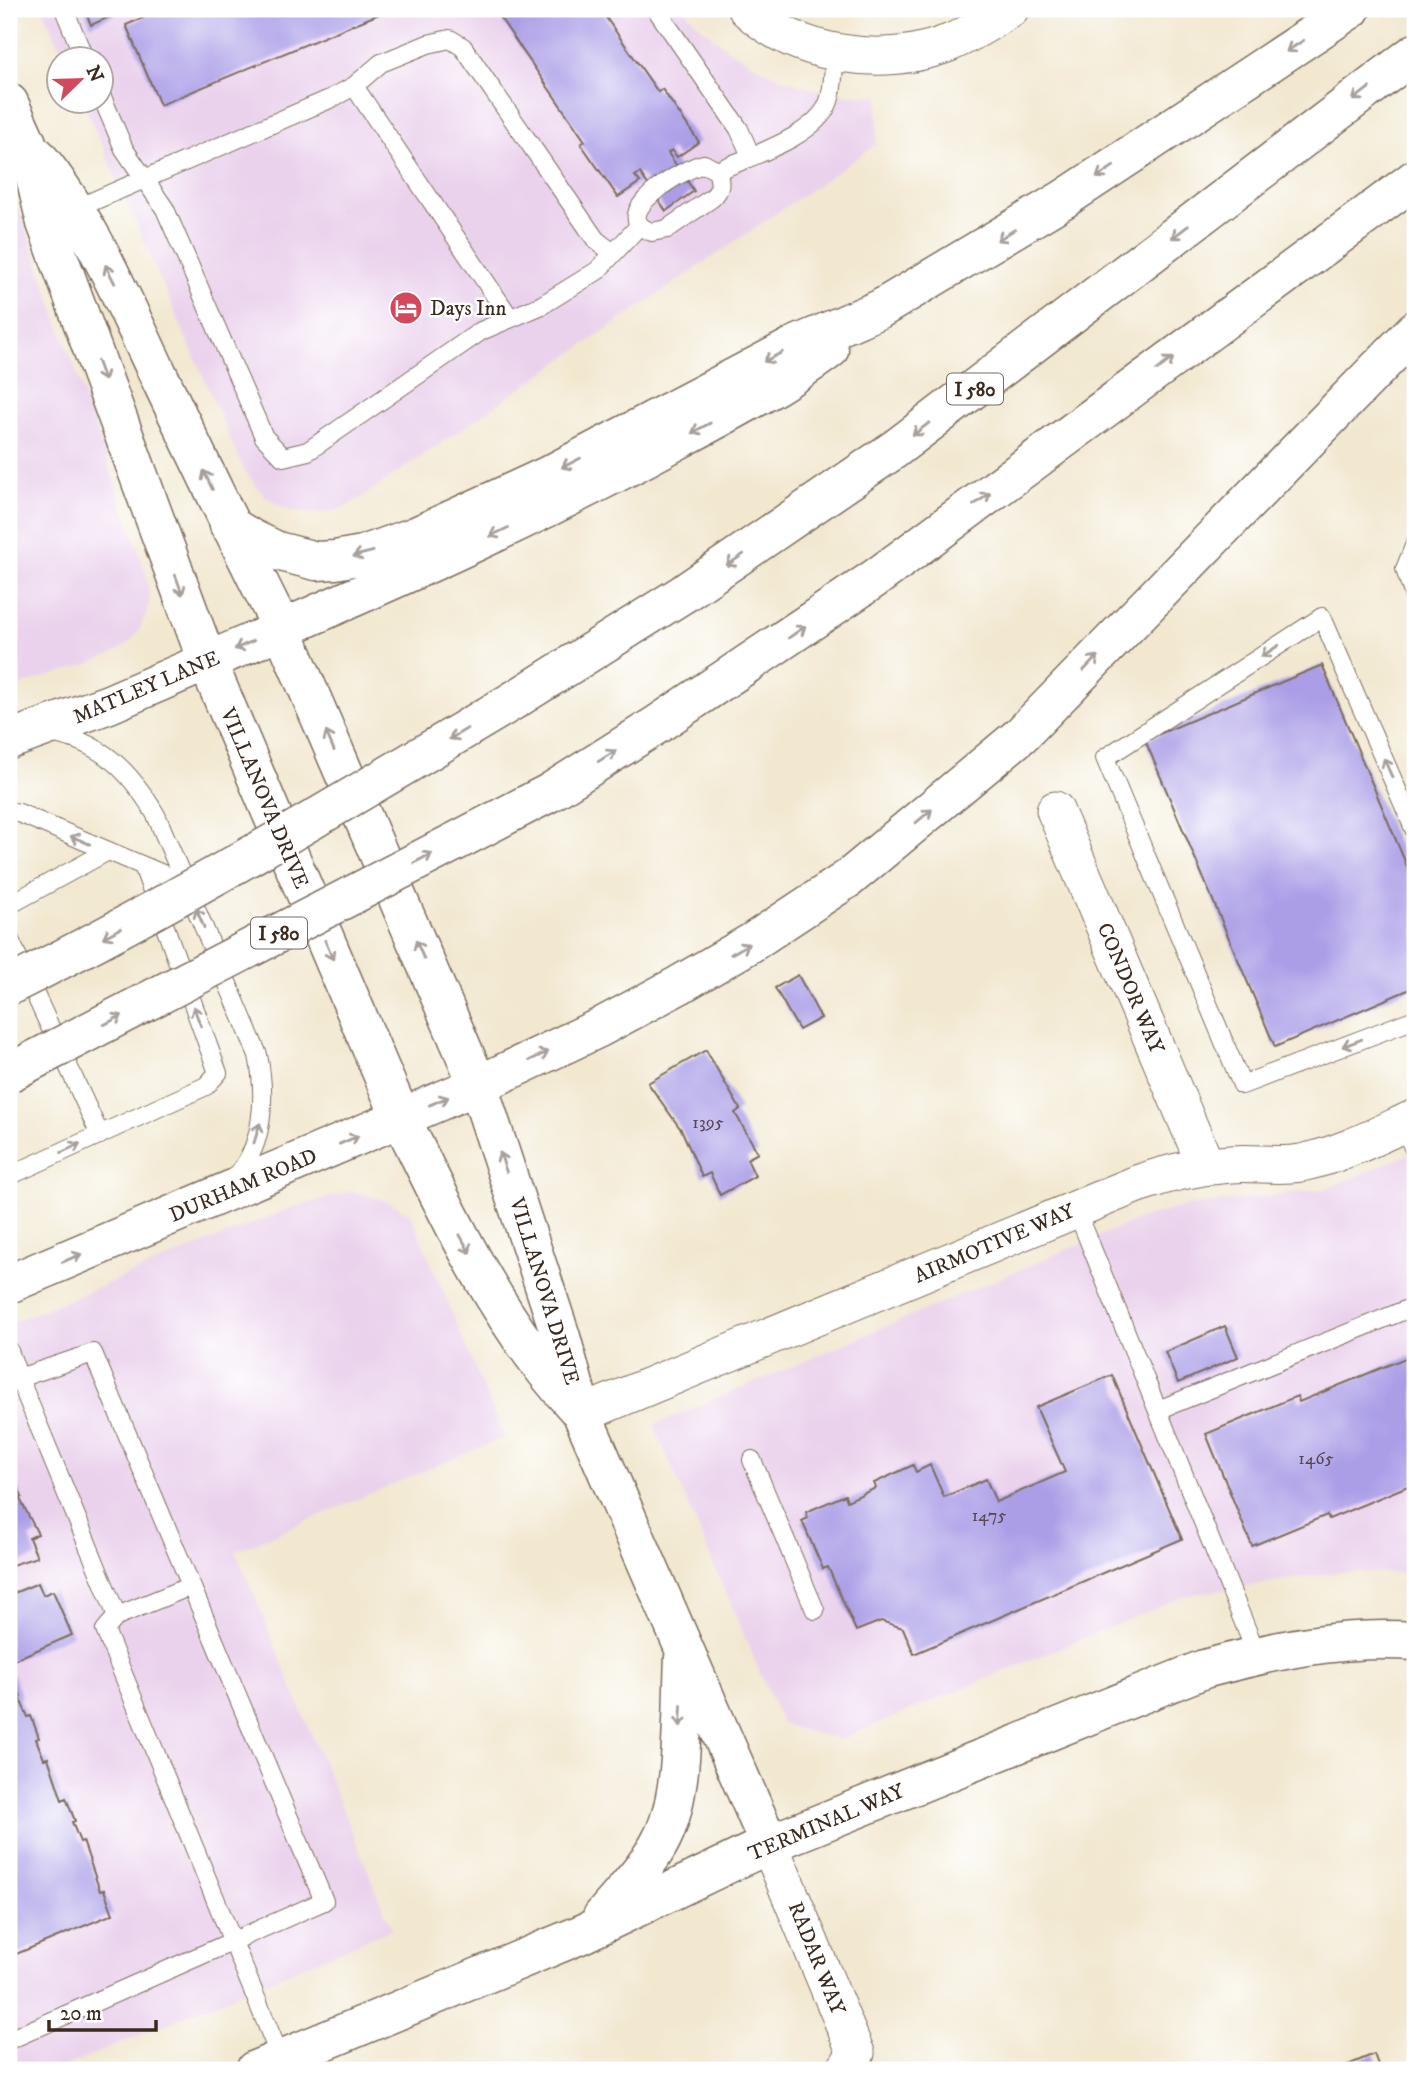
<svg xmlns="http://www.w3.org/2000/svg" width="1424" height="2079" font-family="'IM FELL DW Pica',serif">
	<style>
		.built { fill: #ead1ec }
		.building { fill: #ab9ee7 }
		.lines { fill: none; stroke-linecap: round; stroke-linejoin: round }
		.service-casing { stroke: #7b6c5c; stroke-width: 20 }
		.minor-casing { stroke: #7b6c5c; stroke-width: 39 }
		.tertiary-casing { stroke: #7b6c5c; stroke-width: 41 }
		.secondary-casing { stroke: #7b6c5c; stroke-width: 41 }
		.primary-casing { stroke: #7b6c5c; stroke-width: 41 }
		.motorway-casing { stroke: #7b6c5c; stroke-width: 41 }
		.service { stroke: #fff; stroke-width: 18 }
		.minor { stroke: #fff; stroke-width: 37 }
		.tertiary { stroke: #fff; stroke-width: 38 }
		.secondary { stroke: #fff; stroke-width: 38 }
		.primary { stroke: #fff; stroke-width: 38 }
		.motorway { stroke: #fff; stroke-width: 38 }
		.motorway-bridge-casing { stroke: #7b6c5c; stroke-width: 41; stroke-linecap: butt }
		.motorway-bridge { stroke: #fff; stroke-width: 38 }
		.oneway { stroke: #a79f9a }
		.labels { text-anchor: middle; stroke-width: 5; stroke-linejoin: round; paint-order: stroke }
		.number-label { font-size: 18px; fill: #574750 }
		.shield { fill: #fff; stroke: #766a62; stroke-width: 2 }
		.shield-label { font-size: 19px; font-weight: bold; fill: #3b2a1e }
		.poi-label { font-size: 21px; fill: #3b2a1e; stroke: #fff; text-anchor: start }
		.street-label { font-size: 21px; fill: #3b2a1e; stroke: #fff }
	</style>
	<rect width="100%" height="100%" fill="#fff"/>
	<filter id="ink" filterUnits="userSpaceOnUse"><feTurbulence type="fractalNoise" baseFrequency=".0143" numOctaves="2"/><feDisplacementMap in="SourceGraphic" scale="14" xChannelSelector="R" yChannelSelector="G"/><feConvolveMatrix kernelMatrix="1 2 1 2 8 2 1 2 1" color-interpolation-filters="sRGB"/></filter>
	<filter id="wash" filterUnits="userSpaceOnUse"><feTurbulence type="fractalNoise" baseFrequency=".00686" numOctaves="4" result="noise"/><feDisplacementMap in="SourceGraphic" scale="28" xChannelSelector="R" yChannelSelector="G"/><feGaussianBlur stdDeviation="1.57" result="paint"/><feColorMatrix in="noise" values="0 0 0 0 0 0 0 0 0 0 0 0 0 0 0 0 0 1.4 0 .05"/><feComposite in="paint" operator="in"/></filter>
	<g filter="url(#wash)">
		<rect width="100%" height="100%" fill="#f2e8d0"/>
		<path class="built" d="M43,9H684L701,27L726,48L754,65L784,79L815,89L847,95L879,96L876,145L362,497L346,507L329,512L311,513L293,511L278,505L265,496L245,472L83,102H102V60L65,59Z
			M9,180L146,572L150,602L139,631L129,643L116,652L91,663L9,689Z
			M1415,1152V1573L1340,1572L1188,1595L839,1740L782,1724L654,1425L1139,1219L1186,1206L1325,1189Z
			M353,1191L389,1202L411,1215L504,1437L236,1551L392,1929L56,2070H9V1324L291,1208Z"/>
		<g id="blocks">
			<path class="building" d="M84,9H128L91,25Z
				M164,9H391L160,105L126,25Z
				M494,9H600L658,92L662,89L699,142L677,157L672,150L668,153L694,191L666,211L640,173L635,176L640,182L618,197L581,144L585,141Z
				M1322,665L1415,885V987L1275,1047L1145,740Z
				M798,975L821,1018L799,1030L775,988Z
				M706,1050L740,1109L735,1113L758,1153L747,1159L755,1176L720,1195L710,1173L702,1177L682,1131L648,1083Z
				M1225,1326L1238,1357L1178,1383L1165,1352Z
				M1415,1354V1483L1329,1519L1327,1515L1252,1546L1206,1434L1297,1396L1299,1402Z
				M1112,1375L1182,1539L914,1654L903,1628L881,1621L856,1631L828,1567L823,1569L802,1521L808,1518L806,1512L845,1495L847,1501L876,1488L874,1483L913,1465L916,1472L930,1465L944,1497L986,1479L996,1502L1065,1472L1036,1407Z
				M15,1481L22,1497L20,1499L38,1534L29,1538L37,1557L9,1566V1483Z
				M38,1583L43,1595L53,1591L72,1635L9,1662V1595Z
				M13,1674L21,1696L19,1697L28,1717L31,1716L39,1738L36,1739L44,1759L48,1758L62,1800L66,1798L75,1821L72,1822L80,1842L83,1841L100,1891L104,1890L113,1914L9,1957V1675Z
				M1374,2054L1380,2070H1336Z"/>
		</g>
	</g>
	<g filter="url(#ink)">
		<use href="#blocks" fill-opacity="0" stroke="#7b6c5c" stroke-width="2"/>
		<g class="lines">
			<defs>
				<path id="service" d="M64,9L85,60
					M656,9L739,129L751,156
					M354,86L510,318
					M102,97L124,149L165,209L264,437L283,457L308,451L481,331L542,305L597,271L640,225
					M704,164L717,171C721,183 721,190 712,198L667,229L652,232C603,216 685,167 704,164Z
					M717,171C748,157 818,136 829,101C834,87 833,68 835,53
					M75,209L332,98L354,86L381,63L428,44L450,39L463,47L596,240L613,253
					M1415,544L1405,569L1415,599
					M49,733C101,741 130,771 156,815L258,1055C266,1096 265,1149 232,1180
					M9,811L19,813L186,884
					M1415,831L1322,617L1105,758L1242,1085L1415,1019
					M9,905L108,851
					M9,938L100,1135
					M1402,1124L1415,1151
					M9,1176L206,1086L218,1073L143,866
					M1076,1209L1257,1655
					M9,1351L19,1378L9,1382
					M1158,1410L1415,1306
					M752,1460L815,1610
					M117,1616L191,1586
					M9,2040L324,1901L93,1353L19,1378L117,1616L105,1630L281,2059"/>
				<path id="minor" d="M747,9C799,57 884,68 949,43C971,34 991,21 1010,9
					M1055,810L1206,1166
					M582,1414L1137,1184C1168,1173 1199,1166 1231,1164C1255,1162 1277,1167 1301,1163C1341,1155 1378,1135 1415,1118
					M769,1844L856,2053L845,2070"/>
				<path id="tertiary" d="M9,103L27,143L46,223L207,661
					M37,156C89,219 121,296 156,370C197,456 239,543 282,629"/>
				<path id="secondary" d="M282,629L478,1085L561,1337L582,1414L769,1844
					M207,661L401,1118C450,1219 499,1324 576,1407
					M602,1917C622,1893 644,1871 659,1844C686,1798 681,1711 684,1657
					M255,2070L582,1934L769,1844L1204,1669C1275,1650 1341,1636 1415,1641"/>
				<path id="primary" d="M9,740L109,704L282,629
					M9,1284L478,1085"/>
				<path id="motorway" d="M229,525L252,539L277,551L316,561L335,560L363,555L416,536L547,476L796,345L880,309L1064,199L1351,9
					M282,629C412,572 540,515 665,447C721,417 778,388 829,350
					M516,699L683,594L895,449L1415,53
					M549,793L658,724L877,577L1415,179
					M478,1085L599,1028L679,985L751,943L849,878L1021,735L1415,330"/>
			</defs>
			<use href="#service" class="service-casing"/>
			<use href="#minor" class="minor-casing"/>
			<use href="#tertiary" class="tertiary-casing"/>
			<use href="#secondary" class="secondary-casing"/>
			<use href="#primary" class="primary-casing"/>
			<use href="#motorway" class="motorway-casing"/>
			<use href="#service" class="service"/>
			<use href="#minor" class="minor"/>
			<use href="#tertiary" class="tertiary"/>
			<use href="#secondary" class="secondary"/>
			<use href="#primary" class="primary"/>
			<use href="#motorway" class="motorway"/>
			<defs>
				<path id="motorway-bridge" d="M9,986C183,899 349,799 516,699
					M9,1073L549,793"/>
			</defs>
			<use href="#motorway-bridge" class="motorway-bridge-casing"/>
			<use href="#motorway-bridge" class="motorway-bridge"/>
		</g>
		<defs><path id="oneway-shaft" d="M-6 0H5M1.5-3L5.5 0L1.5 3" fill="none" stroke-width="1.6" stroke-linecap="round" stroke-linejoin="round" transform="scale(1.75)"/></defs>
		<g class="oneway">
			<use href="#oneway-shaft" transform="translate(1295 46) rotate(147)"/>
			<use href="#oneway-shaft" transform="translate(1361 94) rotate(143)"/>
			<use href="#oneway-shaft" transform="translate(1105 172) rotate(146)"/>
			<use href="#oneway-shaft" transform="translate(1180 232) rotate(143)"/>
			<use href="#oneway-shaft" transform="translate(1006 235) rotate(148)"/>
			<use href="#oneway-shaft" transform="translate(110 274) rotate(-117)"/>
			<use href="#oneway-shaft" transform="translate(773 357) rotate(153)"/>
			<use href="#oneway-shaft" transform="translate(1165 364) rotate(-37)"/>
			<use href="#oneway-shaft" transform="translate(101 371) rotate(70)"/>
			<use href="#oneway-shaft" transform="translate(701 428) rotate(152)"/>
			<use href="#oneway-shaft" transform="translate(921 429) rotate(143)"/>
			<use href="#oneway-shaft" transform="translate(571 463) rotate(153)"/>
			<use href="#oneway-shaft" transform="translate(208 480) rotate(-115)"/>
			<use href="#oneway-shaft" transform="translate(982 499) rotate(-36)"/>
			<use href="#oneway-shaft" transform="translate(499 532) rotate(155)"/>
			<use href="#oneway-shaft" transform="translate(363 554) rotate(166)"/>
			<use href="#oneway-shaft" transform="translate(735 560) rotate(146)"/>
			<use href="#oneway-shaft" transform="translate(179 585) rotate(70)"/>
			<use href="#oneway-shaft" transform="translate(797 632) rotate(-35)"/>
			<use href="#oneway-shaft" transform="translate(244 645) rotate(156)"/>
			<use href="#oneway-shaft" transform="translate(1270 651) rotate(147)"/>
			<use href="#oneway-shaft" transform="translate(1091 663) rotate(-46)"/>
			<use href="#oneway-shaft" transform="translate(458 734) rotate(149)"/>
			<use href="#oneway-shaft" transform="translate(330 741) rotate(-113)"/>
			<use href="#oneway-shaft" transform="translate(607 756) rotate(-32)"/>
			<use href="#oneway-shaft" transform="translate(1388 768) rotate(-114)"/>
			<use href="#oneway-shaft" transform="translate(924 816) rotate(-40)"/>
			<use href="#oneway-shaft" transform="translate(80 840) rotate(-157)"/>
			<use href="#oneway-shaft" transform="translate(423 858) rotate(-28)"/>
			<use href="#oneway-shaft" transform="translate(200 918) rotate(-113)"/>
			<use href="#oneway-shaft" transform="translate(112 933) rotate(152)"/>
			<use href="#oneway-shaft" transform="translate(740 949) rotate(-30)"/>
			<use href="#oneway-shaft" transform="translate(329 950) rotate(67)"/>
			<use href="#oneway-shaft" transform="translate(420 950) rotate(-113)"/>
			<use href="#oneway-shaft" transform="translate(197 1016) rotate(-110)"/>
			<use href="#oneway-shaft" transform="translate(113 1020) rotate(-28)"/>
			<use href="#oneway-shaft" transform="translate(1352 1043) rotate(159)"/>
			<use href="#oneway-shaft" transform="translate(539 1056) rotate(-26)"/>
			<use href="#oneway-shaft" transform="translate(439 1101) rotate(-23)"/>
			<use href="#oneway-shaft" transform="translate(257 1133) rotate(-73)"/>
			<use href="#oneway-shaft" transform="translate(349 1140) rotate(-23)"/>
			<use href="#oneway-shaft" transform="translate(71 1148) rotate(-25)"/>
			<use href="#oneway-shaft" transform="translate(503 1162) rotate(-109)"/>
			<use href="#oneway-shaft" transform="translate(465 1244) rotate(61)"/>
			<use href="#oneway-shaft" transform="translate(72 1258) rotate(-23)"/>
			<use href="#oneway-shaft" transform="translate(681 1716) rotate(93)"/>
		</g>
	</g>
	<defs>
		<symbol id="hotel-disc" viewBox="-11 -11 22 22"><circle r="9.5" fill="#d1495b" stroke="#fff"/><path d="M-6-4.5h1.5V1H6V5H4.5V3h-9V5H-6ZM-4 0a1.8 1.8 0 1 1 3.6 0ZM.5 0V-2.5h3Q6-2.5 6 0Z" fill="#fff"/></symbol>
	</defs>
	<g fill-rule="evenodd">
		<use href="#hotel-disc" x="387" y="289" width="38" height="38"/>
	</g>
	<g class="labels">
		<g class="number-label">
			<text x="708" y="1128">1395</text>
			<text x="1316" y="1464">1465</text>
			<text x="989" y="1521">1475</text>
		</g>
		<g class="shield">
			<rect x="947" y="373.5" width="56" height="31" rx="5"/>
			<rect x="251" y="917.5" width="56" height="31" rx="5"/>
		</g>
		<g class="shield-label">
			<text x="975" y="396">I 580</text>
			<text x="279" y="940">I 580</text>
		</g>
		<g class="poi-label">
			<text x="430" y="315">Days Inn</text>
		</g>
		<g class="street-label">
			<text transform="translate(146 687) rotate(-23)" y="7">MATLEY LANE</text>
			<text transform="translate(265 798) rotate(67)" y="7">VILLANOVA DRIVE</text>
			<text transform="translate(1131 988) rotate(67)" y="7">CONDOR WAY</text>
			<text transform="translate(243 1185) rotate(-23)" y="7">DURHAM ROAD</text>
			<text transform="translate(994 1243) rotate(-23)" y="7">AIRMOTIVE WAY</text>
			<text transform="translate(545 1291) rotate(73)" y="7">VILLANOVA DRIVE</text>
			<text transform="translate(826 1822) rotate(-23)" y="7">TERMINAL WAY</text>
			<text transform="translate(817 1958) rotate(68)" y="7">RADAR WAY</text>
		</g>
	</g>
	<rect width="1424" height="2079" fill="none" stroke="#fff" stroke-width="35"/>
	<g transform="translate(80 80) rotate(67)"><circle r="33" fill="#ffffff" stroke="#b1aaa5" stroke-width="2"/>
	<path d="M0-5L12 26L0 18L-12 26Z" fill="#d1495b"/>
	<text y="-10" font-size="19" font-weight="bold" text-anchor="middle" fill="#3b2a1e">N</text>
	</g>
	<path d="M49 2020v10h107v-10" fill="none" stroke="#3b2a1e" stroke-width="3.5"/>
	<text x="60" y="2020" font-size="21" fill="#3b2a1e" stroke="#ffffff" stroke-width="5" paint-order="stroke">20 m</text>
</svg>
